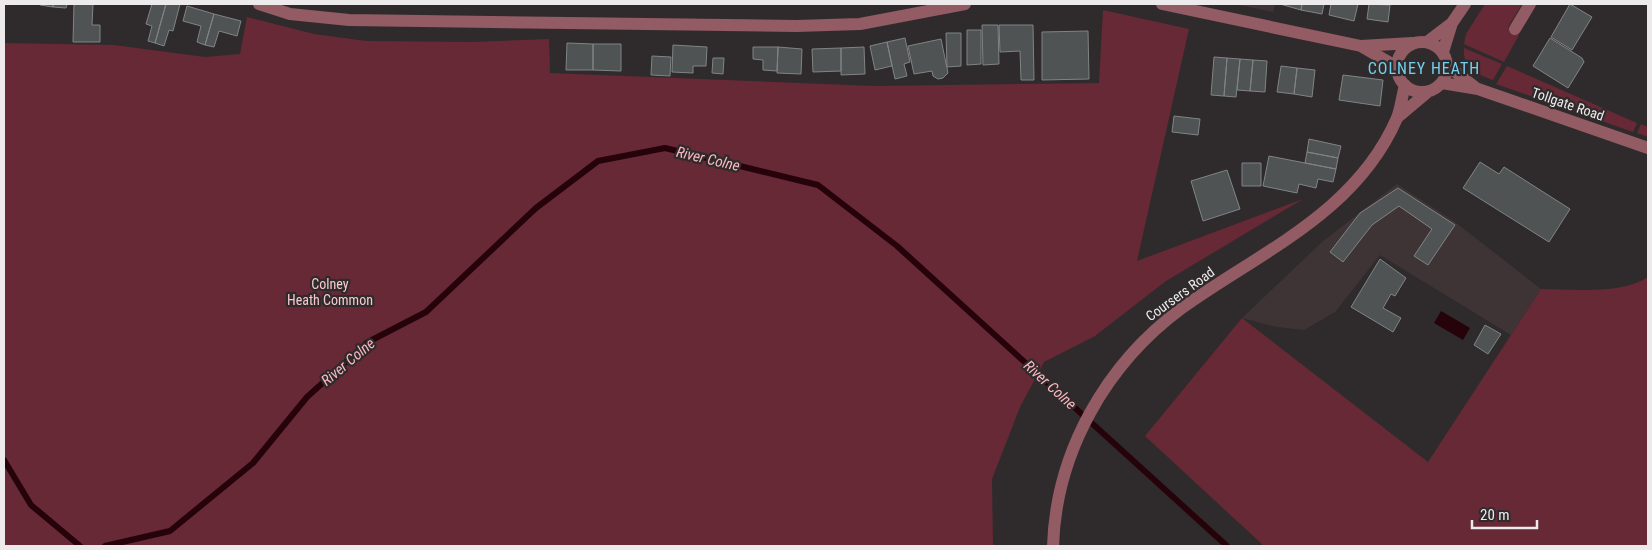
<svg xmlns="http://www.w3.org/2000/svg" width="1652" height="550" font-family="'Roboto Condensed',sans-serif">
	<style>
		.built { fill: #3f3435 }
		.green { fill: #662935 }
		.water { fill: #26020a }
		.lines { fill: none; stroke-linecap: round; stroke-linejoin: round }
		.stream { stroke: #26020a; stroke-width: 6 }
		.building { fill: #4f5354; stroke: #808485 }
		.minor { stroke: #935b63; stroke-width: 12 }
		.tertiary { stroke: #935b63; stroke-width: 12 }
		.labels { text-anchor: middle; stroke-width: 4.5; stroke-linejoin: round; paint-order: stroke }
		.street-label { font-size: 14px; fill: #eceaea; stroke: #2f2b2c }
		.park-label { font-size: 14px; fill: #f7c8ce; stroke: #2f2b2c }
		.water-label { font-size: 15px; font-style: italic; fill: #fdb8c1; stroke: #2f2b2c }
		.quarter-label { font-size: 16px; letter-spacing: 1px; fill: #71d1ef; stroke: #2f2b2c }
	</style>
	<rect width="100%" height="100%" fill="#2f2b2c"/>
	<path class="built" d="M1234,4H1275L1273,12Z
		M1397,184L1455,222L1541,289L1511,335L1380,255L1335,312L1304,330L1277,327L1242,318L1322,242Z"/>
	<path class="green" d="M1485,4H1522L1508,27L1519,35L1504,62L1464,44L1466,34Z
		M1103,10L1189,29L1137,261L1303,199L1166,281L1095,336L1044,362L1020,407L992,479L993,546H4V43L114,45L205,57L240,54L247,17L314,34L366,41L473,42L549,39L550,73L874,86L1099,83Z
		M1464,48L1502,64L1493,80C1476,74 1462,67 1464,48Z
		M1507,66L1637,123L1633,132L1496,84Z
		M1641,124L1648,127V137L1637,133Z
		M1648,277V546H1264L1145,436L1242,318L1428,462L1541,289C1573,289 1621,295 1648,277Z"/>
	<path class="water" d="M1441,311L1470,328L1463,340L1434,323Z"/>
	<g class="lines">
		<path class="stream" d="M4,460L31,505L80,546
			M105,546L170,531L253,463L307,397L368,342L426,312L536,208L598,161L665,148L818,185L897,246L1227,546"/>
	</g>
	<path class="building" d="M41,4H53V7L40,5Z
		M53,4H67L66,8L53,7Z
		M74,4H93L92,25H100V42H73Z
		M152,4H166L155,43L148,41L152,26L146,24Z
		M166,4H180L173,31L169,30L164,46L155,43Z
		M1280,4H1302L1301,10Z
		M1302,4H1324L1322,14L1301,10Z
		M1331,4H1358L1354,21L1329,15Z
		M1369,4L1390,5L1388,22L1367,19Z
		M1570,4L1592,17L1572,50L1551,37Z
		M187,6L214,14L205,45L197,42L201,26L183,21Z
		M214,14L241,21L237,36L219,31L214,47L205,45Z
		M982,25H998L999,64L983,65Z
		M999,25H1033L1034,80H1021L1020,51L1000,52Z
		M967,30H981V64L967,65Z
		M1088,31L1089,79L1042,80V32Z
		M946,33H961V66L947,67Z
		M905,38L910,62L904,64L907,76L895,79L887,42Z
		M1550,38L1582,58L1584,62L1568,88L1533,66Z
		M941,39L948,73L943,78L938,79L933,76L932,71L914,74L908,46Z
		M887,42L892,66L875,70L870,46Z
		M567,43L593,44V70H566Z
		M593,44H621V71L593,70Z
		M673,45L707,47L706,66H693V73L672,72Z
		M753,47H778L777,71L763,70V60L753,59Z
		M778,47L802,49L801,74L777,73Z
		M864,47L865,74L841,75V48Z
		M841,48V71L813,72L812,49Z
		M652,56L671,57L670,76L651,75Z
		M1214,57L1227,58L1224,96L1211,95Z
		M713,58H724L723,74L712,73Z
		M1227,58L1240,59L1236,97L1224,96Z
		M1240,59L1253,60L1250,91L1237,90Z
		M1253,60L1267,61L1265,92L1250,91Z
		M1281,66L1297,68L1294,94L1277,92Z
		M1297,68L1315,70L1312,97L1294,94Z
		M1343,75L1383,80L1380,106L1339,100Z
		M1174,116L1200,119L1198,135L1172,132Z
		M1309,139L1341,146L1338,158L1307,152Z
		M1307,152L1338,158L1336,169L1305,163Z
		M1269,156L1336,169L1333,182L1318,179L1316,188L1299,184L1297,193L1263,186Z
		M1480,162L1499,174L1504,167L1570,209L1549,242L1463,188Z
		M1242,163H1261V186H1242Z
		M1227,170L1240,209L1203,221L1191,181Z
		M1398,188L1455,225L1428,265L1414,256L1432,229L1399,206L1372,225L1343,262L1330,252L1360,213Z
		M1380,259L1406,278L1395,296L1391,294L1383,308L1401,318L1393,332L1351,307Z
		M1485,325L1501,334L1488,354L1474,345Z"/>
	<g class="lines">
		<path class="minor" d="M1515,29L1530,4
			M1427,42L1452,23
			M1443,52L1452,23L1465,4"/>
		<path class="tertiary" d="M259,4L290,14L349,20L796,26L860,24L965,4
			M1162,4L1361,46L1412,43
			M1397 67a25 25 0 1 1 50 0a25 25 0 1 1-50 0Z
			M1361,46L1397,67
			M1448,66L1476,88
			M1442,83L1478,89L1648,148
			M1398,117L1429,91
			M1053,546C1056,452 1106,364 1182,308C1260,252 1356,213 1397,118C1401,108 1402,96 1405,85"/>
	</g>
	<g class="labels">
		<g class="street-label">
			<text transform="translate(1568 104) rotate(19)" y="5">Tollgate Road</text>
			<text transform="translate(1180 294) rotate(-36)" y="5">Coursers Road</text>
		</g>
		<g class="park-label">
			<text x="330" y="289">Colney<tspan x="330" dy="16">Heath Common</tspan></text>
		</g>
		<g class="water-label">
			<text transform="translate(708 159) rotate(13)" y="5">River Colne</text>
			<text transform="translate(348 362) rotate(-40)" y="5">River Colne</text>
			<text transform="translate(1050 385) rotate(42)" y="5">River Colne</text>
		</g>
		<g class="quarter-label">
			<text x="1424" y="74">COLNEY HEATH</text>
		</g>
	</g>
	<rect width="1652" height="550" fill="none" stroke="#eceaea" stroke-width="10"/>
	<path d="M1472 520v8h65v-8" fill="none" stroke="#eceaea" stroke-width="2.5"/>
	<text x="1480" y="520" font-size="15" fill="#eceaea" stroke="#2f2b2c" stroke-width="4" paint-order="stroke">20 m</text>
</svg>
